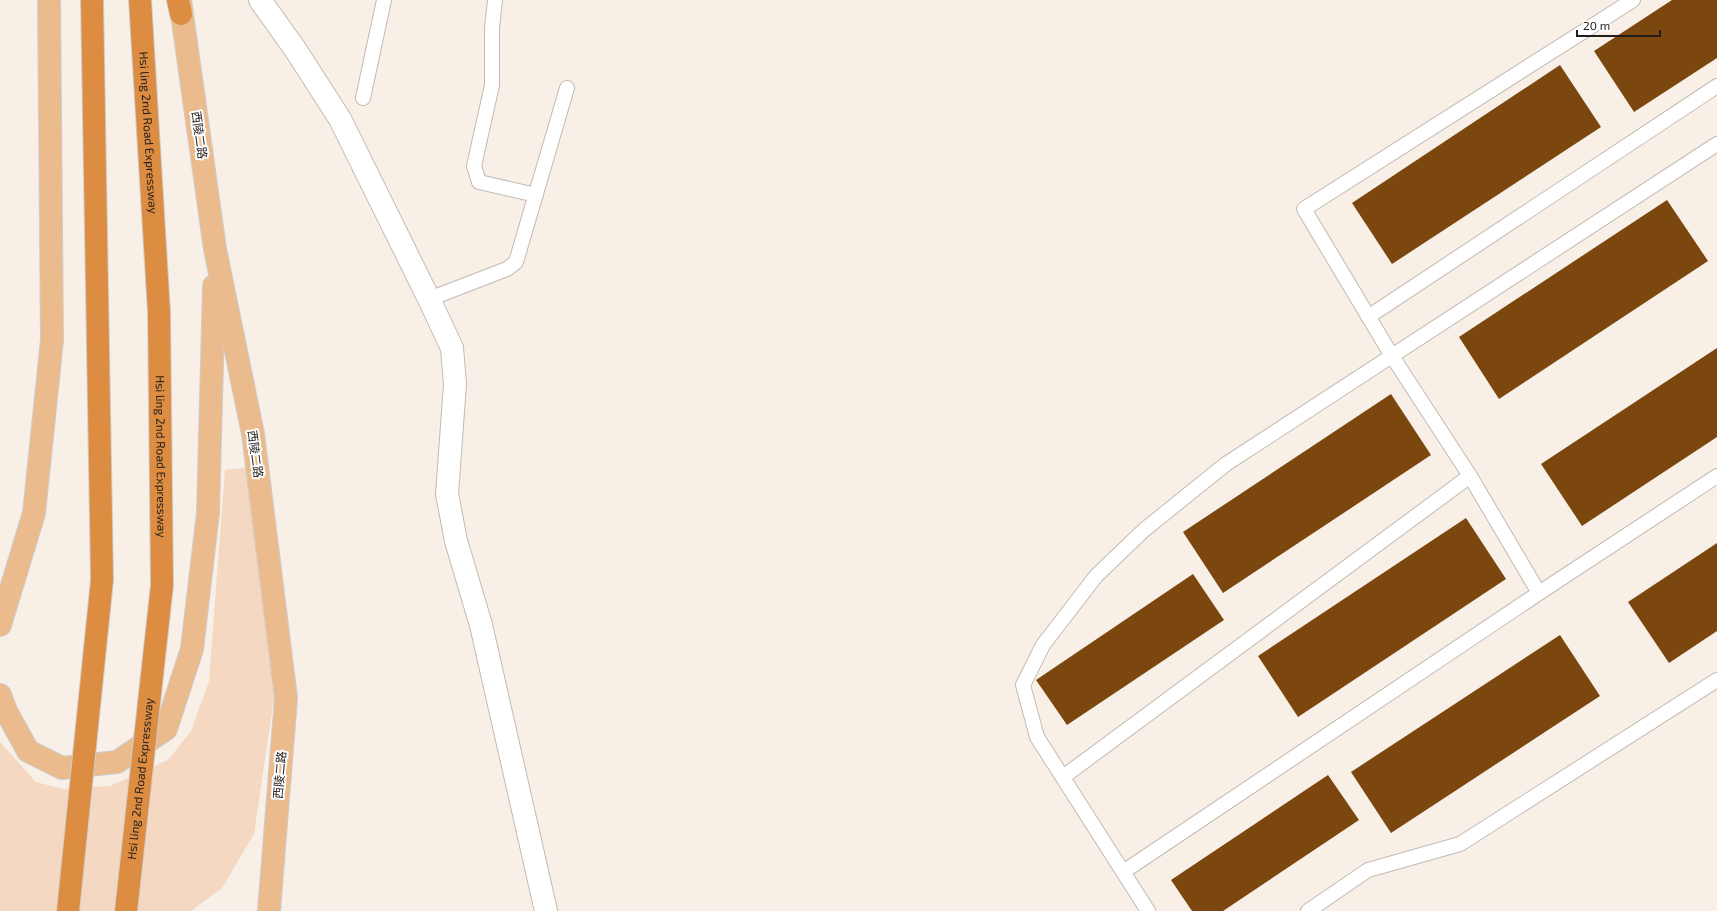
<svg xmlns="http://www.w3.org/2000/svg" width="1717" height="911" font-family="'Exo 2','Noto Sans SC',sans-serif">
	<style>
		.green { fill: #f5d8c1 }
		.building { fill: #7b470f }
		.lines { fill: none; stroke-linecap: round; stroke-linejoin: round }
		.lane-casing { stroke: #c3bab3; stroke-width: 16 }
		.street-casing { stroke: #c3bab3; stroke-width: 24 }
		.primary-casing { stroke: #cecdcd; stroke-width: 24 }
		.highway-casing { stroke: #cecdcd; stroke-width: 24 }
		.lane { stroke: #fff; stroke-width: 14 }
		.street { stroke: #fff; stroke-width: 22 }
		.primary { stroke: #ebbb8d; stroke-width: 22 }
		.highway { stroke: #dd8d41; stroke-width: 22 }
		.highway-bridge-casing { stroke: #cecdcd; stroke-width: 24; stroke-linecap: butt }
		.highway-bridge { stroke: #dd8d41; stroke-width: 22 }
		.labels { text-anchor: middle; stroke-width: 4; stroke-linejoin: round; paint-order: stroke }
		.street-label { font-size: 12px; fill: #201d1a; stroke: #fefefe }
	</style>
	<rect width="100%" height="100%" fill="#f8efe7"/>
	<path class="green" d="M246,468L274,698L254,834L222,888L191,911H0V742L36,782L63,789L110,786L168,760L191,731L209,681L225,470Z"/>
	<path class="building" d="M1672,0H1717V58L1634,112L1594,51Z
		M1560,65L1601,127L1392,264L1352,203Z
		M1667,200L1708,261L1499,399L1459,337Z
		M1717,348V437L1582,526L1541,464Z
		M1391,394L1431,455L1223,593L1183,532Z
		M1466,518L1506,579L1298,717L1258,656Z
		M1717,543V631L1669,663L1628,602Z
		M1193,574L1224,620L1067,725L1036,680Z
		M1560,635L1600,696L1391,833L1351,772Z
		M1328,775L1359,820L1223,911H1192L1171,880Z"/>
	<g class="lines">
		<defs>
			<path id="lane" d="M495,0L492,28V85L474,166L479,182L536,195
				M363,98L384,0
				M429,299L507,269L516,262L567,88
				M1368,317L1717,86
				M1539,593L1470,476L1392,356L1304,209L1633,0
				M1063,777L1470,476
				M1123,872L1539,593L1717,476
				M1148,911L1037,737L1023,685L1043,645L1096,576L1144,530L1226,464L1717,144
				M1308,911L1368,870L1460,844L1717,680"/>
			<path id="street" d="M260,0L295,49L340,119L429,299L452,348L455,384L447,494L456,541L481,625L546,911"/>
			<path id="primary" d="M180,0L215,249L253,434L286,698L269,911
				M0,625L34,513L52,340L49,0
				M0,695L6,711L28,751L62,768L117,762L166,729L192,649L208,513L214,286"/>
			<g id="highway">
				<path d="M92,0L102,580"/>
				<path id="s1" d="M140,0L159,312L162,585"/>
				<path d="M178,0L181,14"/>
			</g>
		</defs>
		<use href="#lane" class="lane-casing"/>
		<use href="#street" class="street-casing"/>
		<use href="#primary" class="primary-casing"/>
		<use href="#highway" class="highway-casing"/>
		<use href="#lane" class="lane"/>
		<use href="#street" class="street"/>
		<use href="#primary" class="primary"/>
		<use href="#highway" class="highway"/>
		<defs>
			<g id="highway-bridge">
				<path d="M68,911L102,580"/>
				<path id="s2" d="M126,911L162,585"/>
			</g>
		</defs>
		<use href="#highway-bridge" class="highway-bridge-casing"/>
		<use href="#highway-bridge" class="highway-bridge"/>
	</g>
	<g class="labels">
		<g class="street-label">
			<text dy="4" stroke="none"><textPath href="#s1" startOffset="133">Hsi ling 2nd Road Expressway</textPath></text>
			<text transform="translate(199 135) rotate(82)" y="4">西陵二路</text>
			<text transform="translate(255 454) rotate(82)" y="4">西陵二路</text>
			<text dy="4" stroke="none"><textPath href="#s1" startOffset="457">Hsi ling 2nd Road Expressway</textPath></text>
			<text transform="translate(280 775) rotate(-85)" y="4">西陵二路</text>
			<text dy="4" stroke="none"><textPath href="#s2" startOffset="133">Hsi ling 2nd Road Expressway</textPath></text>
		</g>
	</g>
	<path d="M1577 30v6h83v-6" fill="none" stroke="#201d1a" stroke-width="2"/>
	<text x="1583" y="30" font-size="12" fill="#201d1a" stroke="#fefefe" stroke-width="3" paint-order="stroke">20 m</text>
</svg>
